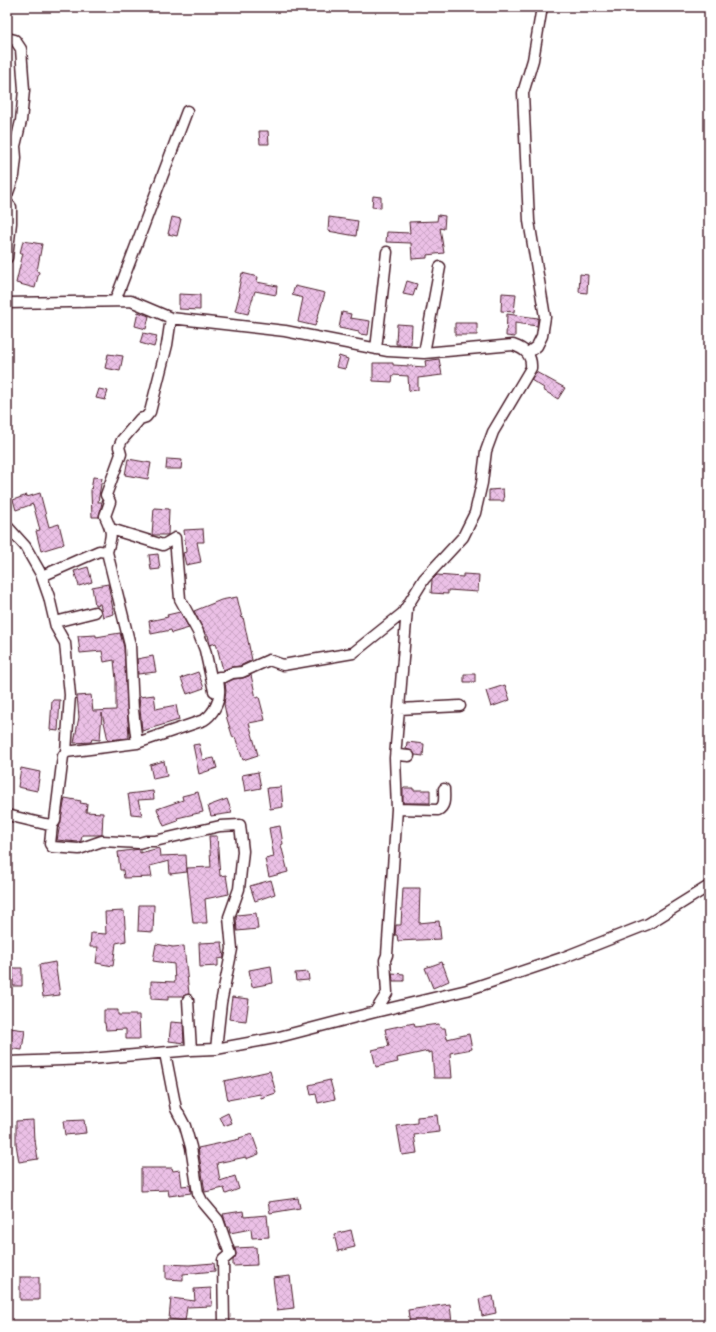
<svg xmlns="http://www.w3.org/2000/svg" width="716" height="1332" font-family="'Gochi Hand',sans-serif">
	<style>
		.building { fill: url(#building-cross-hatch); stroke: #4a1f2b }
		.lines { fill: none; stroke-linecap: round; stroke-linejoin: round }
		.minor-casing { stroke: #4a1f2b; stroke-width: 13 }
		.minor { stroke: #fff; stroke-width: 10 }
	</style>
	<defs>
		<pattern id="building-cross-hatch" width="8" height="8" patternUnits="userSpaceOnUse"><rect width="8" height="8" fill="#ebc0e6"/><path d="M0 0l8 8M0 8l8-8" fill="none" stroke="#cba5c5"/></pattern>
	</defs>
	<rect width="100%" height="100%" fill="#fff"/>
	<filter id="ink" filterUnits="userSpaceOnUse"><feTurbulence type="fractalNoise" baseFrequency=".025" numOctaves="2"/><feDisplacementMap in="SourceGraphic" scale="8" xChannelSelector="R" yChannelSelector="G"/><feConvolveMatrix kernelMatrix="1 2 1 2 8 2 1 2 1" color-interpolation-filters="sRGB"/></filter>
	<g filter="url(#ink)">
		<path class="building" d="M259,131H268L269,144H260Z
			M373,196L381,197V208L372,207Z
			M438,215L445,216L444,229L440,228L444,253L427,255V258L412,259L411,243L386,242L387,232L410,233L409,222L437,221Z
			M172,217L181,219L177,236L168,234Z
			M329,217L358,221L356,236L328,231Z
			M23,241L42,244L37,271L39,272L35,288L16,283L23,253H20Z
			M242,273L258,277L257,282L277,286L276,295L255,291L248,314L235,311L240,293L238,292Z
			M580,274L588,275L587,293L579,292Z
			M407,281L417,284L413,296L403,294Z
			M295,286L325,293L315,326L298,322L303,298L292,295Z
			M502,293L516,294L514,312L501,311Z
			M179,294L200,295V310L179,309Z
			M138,312L149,316L146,329L135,326Z
			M342,312L351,314L350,318L370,321L368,335L359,334V332L339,328Z
			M507,314L538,318L537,326L515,323V337L506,336Z
			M455,323H477V335H455Z
			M397,324L412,325L411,345L396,344Z
			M143,333L157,336L154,347L140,343Z
			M108,354L123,356L120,371L105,368Z
			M339,356L348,359L345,369L336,367Z
			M439,359L442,375L418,378V390L409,391L408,376L393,375L392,382L373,381V363H393V365L426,367L425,361Z
			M536,372L565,388L558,399L543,390L544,388L531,380Z
			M99,389L108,391L105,400L96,398Z
			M128,459L151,463L148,479L125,475Z
			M167,459L182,460L181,469H166Z
			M93,477L102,478L98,502H102L99,517H92L91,491Z
			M503,489L504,501H489V490Z
			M40,493L49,527L59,524L64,544L41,551L36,531L40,530L33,504L16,510L13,500L27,495V497Z
			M154,508L169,509L168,535H152Z
			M203,529L204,542H197L201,562L186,565L183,553L186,552L184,530Z
			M158,554L160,569L151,570L149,555Z
			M88,567L92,582L79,586L74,571Z
			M463,574L479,575L478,592L448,590V594L431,593L432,580L437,575L463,577Z
			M108,584L114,614L103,617L100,604L95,605L92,587Z
			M237,597L242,618L243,617L252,660L240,666L231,667L223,670L216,643L210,645L208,635H206L194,611L221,600Z
			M180,612L189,628L172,633L171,630L151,634L149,621L168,617L167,615Z
			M120,633L124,647L129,738L108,740L102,713L100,740L92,739L91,742L74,743L79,717L77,696L91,695L93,711L116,710V680L114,660L104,662L102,651L80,653L78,636L96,635V637Z
			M153,656L156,672L138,674L137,659Z
			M198,672L204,688L187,694L181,678Z
			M464,674H475V682H464Z
			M251,675L256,698L259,697L265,720L249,723L258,755L243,760L235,737L233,738L227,719L224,704L226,691L225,683L234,679L243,678Z
			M505,685L510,700L491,707L486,691Z
			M154,695L156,709L176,705L179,720L142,731L139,697Z
			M52,700H60L58,731L50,730Z
			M407,742L424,744L423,756L415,755L412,751L406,749Z
			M199,744L203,760L214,758L217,768L199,774L193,745Z
			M164,761L167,776L153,779L150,765Z
			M21,768L40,772L37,791L18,787Z
			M258,772L261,788L245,791L242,775Z
			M281,787L283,807L270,809L267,788Z
			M403,788H413V790H430V803H403Z
			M153,791L154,799L138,800L142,815L131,814L128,794Z
			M198,792L203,812L177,818L178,821L164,826L157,809L183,800L182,796Z
			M65,798L81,801L80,803L87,804L86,812L103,813L102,835H82L81,841L78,842L57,840Z
			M227,799L232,813L211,816L208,806Z
			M280,826L283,844L281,845L288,872L269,877L265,859L274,857L269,828Z
			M209,836H217L220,876L226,875L229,894L205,899L207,923H193L187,868L211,867Z
			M159,848L160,856L186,855L187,872L170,874L169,861L150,866L152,877L124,878L123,870H120L118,852L140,849V853Z
			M271,880L275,894L255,901L250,886Z
			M403,888H420L419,923L439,921L441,939L398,941L397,935H395L396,925H401Z
			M139,905H154L153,932L138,931Z
			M124,911L126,941L116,943L113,966L96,963L98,947H90L91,933L106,934L105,912Z
			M256,913L258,929L237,931L236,918L237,915Z
			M222,942L224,958L218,959V966L200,967L199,943Z
			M156,944L173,947L184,946L189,994L183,996H168V1000L151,999V981L175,982L174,964L153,961Z
			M55,962L60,995L43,997L39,965Z
			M442,962L449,981L433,988L425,968Z
			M271,966L273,983L252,987L249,970Z
			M13,968H22V986H13Z
			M308,972L309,980L296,981L295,973Z
			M392,973L404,974V981H393Z
			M232,997L249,999L246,1021L229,1019Z
			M104,1010H118V1015H139L140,1039H126V1029L106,1030L105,1023H104Z
			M171,1022L183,1023L184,1043L169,1041Z
			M414,1023L415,1027L439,1024L440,1028H445L447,1039L469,1034L472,1049L450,1053L452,1078H434L432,1052L428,1053V1051L397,1058L398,1062L376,1067L372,1050L389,1046L385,1029Z
			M10,1028L25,1030L22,1050L7,1048Z
			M270,1071L276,1093L261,1098L260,1094L228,1100L224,1081Z
			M330,1080L335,1099L318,1103L316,1094L311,1095L309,1085Z
			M228,1113L232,1123L224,1126L220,1117Z
			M437,1115L439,1132L414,1135L417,1153L402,1155L397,1126L417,1123V1117Z
			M33,1120L34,1141H35L38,1159L19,1162L16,1144V1121Z
			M84,1120L86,1133L65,1135L63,1121Z
			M252,1134L259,1154L246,1159V1157L217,1163L220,1181L235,1176L239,1189L226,1194L224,1188L205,1192L198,1148L240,1139L239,1138Z
			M141,1168H172L173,1171L180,1170L182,1186L190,1185L191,1193L169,1196L168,1190L141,1191Z
			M298,1198L300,1208L270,1213L268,1202Z
			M243,1211L244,1217L267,1215L269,1237L252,1238L251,1229L230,1233L229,1227H227L223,1214Z
			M351,1230L355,1247L338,1251L334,1234Z
			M256,1247L257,1265L233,1266V1260L236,1255L235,1248Z
			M214,1263L215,1271L183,1274V1280L166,1279V1264L189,1265Z
			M290,1276L294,1308L277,1310L273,1278Z
			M20,1277H39V1300H20Z
			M211,1288L212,1306L187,1307L185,1321L169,1319L171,1298L195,1301L194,1289Z
			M493,1296L496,1313L482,1316L479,1299Z
			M450,1304L452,1324L442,1325H410L408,1310Z"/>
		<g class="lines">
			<defs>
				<path id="minor" d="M7,38L15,40L21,49L24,90L21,121L15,146L16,158L14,176L7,195
					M7,203L11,207V223L7,258
					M115,301L187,111
					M7,303L131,301L171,318
					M376,349L387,252
					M424,353L440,267
					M528,353L537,346L542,336L545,317L529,221L523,93L533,60L542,7
					M7,526L25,546L41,574L49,597L56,627L65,643L70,695L66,752L63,756L55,821L52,825L50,844L52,847L79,849L102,841L139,843L146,841H155L220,826L240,825L243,851L239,889L229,917L232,949L221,1003L216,1049
					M111,529L163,545L175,538L180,599L198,632L205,650L214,691
					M107,552L130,645L133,710L137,743
					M42,576L99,551L107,552C112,534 113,533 105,516L110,502L106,495L121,454L119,447L122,440L140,419L146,417L150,412L167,345L171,318L285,331L388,351L424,353L513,345C525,349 532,355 531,368L493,432L486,451L482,483L475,513L463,537L424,579L403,613L353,653L283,665L269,660L242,672L232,673L224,677H219C217,683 220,687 219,693C219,704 212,715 204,720L137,743L66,752
					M55,622L95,612
					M399,709L460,706
					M395,758L407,609
					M397,809L438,810C446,806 444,797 444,789
					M7,815L45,824L52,825
					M188,1000L191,1050
					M375,1012L387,993L385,960L387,955L397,809L395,758L398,755L409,756
					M165,1053L176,1109L185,1126L191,1147L198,1193L202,1201L218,1220L230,1254L223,1260L224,1325
					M7,1062L90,1059L191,1050L216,1049L275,1038L375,1012L467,990L562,958L648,924L709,886"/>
			</defs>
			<use href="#minor" class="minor-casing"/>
			<use href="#minor" class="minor"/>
		</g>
	</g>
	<rect width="716" height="1332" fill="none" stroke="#fff" stroke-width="24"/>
	<rect x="12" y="12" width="692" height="1308" fill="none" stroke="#4a1f2b" stroke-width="1.5" filter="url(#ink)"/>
</svg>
